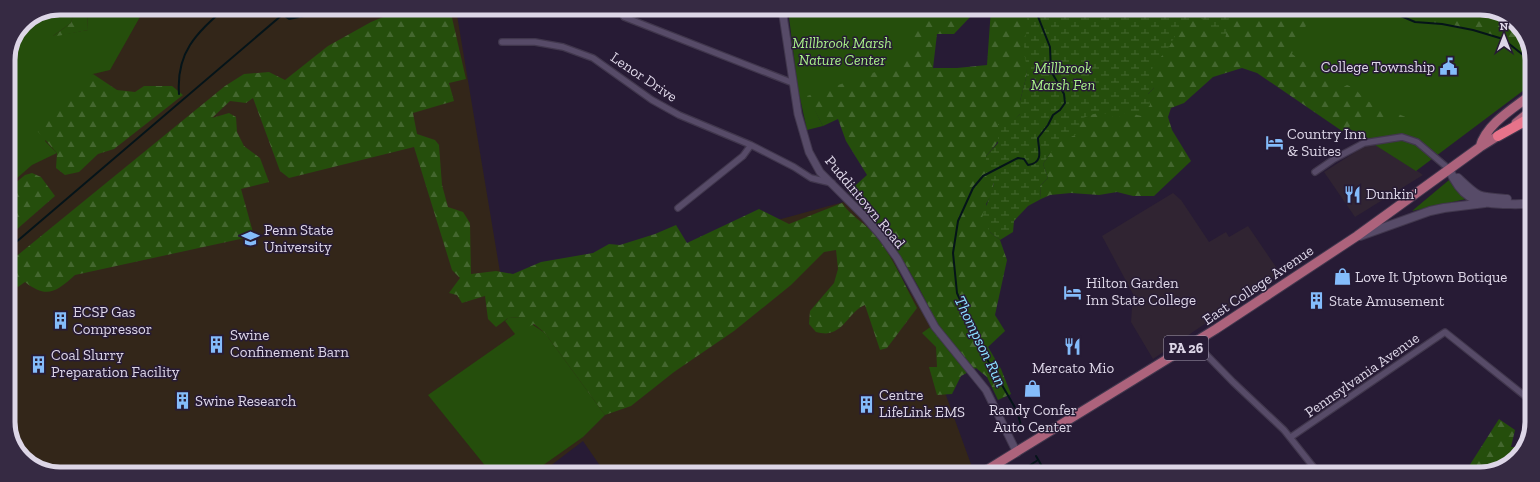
<svg xmlns="http://www.w3.org/2000/svg" width="1540" height="482" font-family="'Zilla Slab',serif">
	<style>
		.commercial { fill: #302432 }
		.education { fill: #332619 }
		.green { fill: #254e0c }
		.forest { fill: url(#forest-firs) }
		.wetland { fill: url(#wetland-marsh) }
		.water { fill: url(#water-waves) }
		.lines { fill: none; stroke-linecap: round; stroke-linejoin: round }
		.stream { stroke: #051419; stroke-width: 2 }
		.minor-casing { stroke: #41374d; stroke-width: 8 }
		.tertiary-casing { stroke: #41374d; stroke-width: 9 }
		.secondary-casing { stroke: #41374d; stroke-width: 10 }
		.primary-casing { stroke: #41374d; stroke-width: 11 }
		.motorway-casing { stroke: #41374d; stroke-width: 12 }
		.minor { stroke: #574b68; stroke-width: 5.5 }
		.tertiary { stroke: #574b68; stroke-width: 7 }
		.secondary { stroke: #574b68; stroke-width: 8 }
		.primary { stroke: #ad637c; stroke-width: 9 }
		.motorway { stroke: #e7738a; stroke-width: 10 }
		.labels { text-anchor: middle; stroke-width: 3; stroke-linejoin: round; paint-order: stroke }
		.shield { fill: #271b35; stroke: #a69eb2; stroke-width: 1 }
		.shield-label { font-size: 14px; font-weight: bold; fill: #ddd6e7 }
		.park-label { font-size: 15px; font-style: italic; fill: #a8f088; stroke: #271b35 }
		.poi-label { font-size: 15px; fill: #ddd6e7; stroke: #271b35; text-anchor: start }
		.street-label { font-size: 15px; fill: #ddd6e7; stroke: #271b35 }
		.water-label { font-size: 16px; font-style: italic; fill: #8ae0fe; stroke: #271b35 }
		.rim { fill: none; stroke: #ddd6e7; stroke-width: 5 }
	</style>
	<defs>
		<pattern id="forest-firs" width="22" height="20" patternUnits="userSpaceOnUse"><rect width="22" height="20" fill="#254e0c"/><path d="M5 1l3.5 6h-7zM16 11l3.5 6h-7z" fill="#44672f"/></pattern>
		<pattern id="wetland-marsh" width="20" height="14" patternUnits="userSpaceOnUse"><rect width="20" height="14" fill="#254e0c"/><path d="M1 5h8M5 5V1M11 12h8M15 12V8" fill="none" stroke="#44672f"/></pattern>
		<pattern id="water-waves" width="16" height="10" patternUnits="userSpaceOnUse"><rect width="16" height="10" fill="#051419"/><path d="M0 5q4-4 8 0t8 0" fill="none" stroke="#29353a"/></pattern>
	</defs>
	<rect width="100%" height="100%" fill="#271b35"/>
	<path class="commercial" d="M1374,140L1423,175L1355,217L1324,172Z
		M1173,193L1181,200L1209,242L1226,232L1229,237L1248,226L1280,273L1153,359L1131,322L1133,294L1102,236Z"/>
	<path class="education" d="M60,8L456,9L501,278L686,245L847,201L876,233L891,255L906,286L937,333L939,376L972,467L963,473H605L583,441L541,473L57,472L17,447L8,425V60L23,23Z"/>
	<path class="green" d="M60,8H75L71,23L53,36L88,30L87,8H145L110,70L93,74L45,141L57,153L32,165L8,186V60L23,23Z
		M788,9H917L921,72L813,106L823,126L807,130L798,89Z
		M1009,9L1494,10L1521,28L1532,57V84L1416,171L1309,103L1207,41L1055,173Z
		M1449,180L1466,199L1412,211Z
		M521,317L545,333L605,415L583,437L532,473H491L428,395L515,334L505,321L508,318Z"/>
	<path class="forest" d="M75,8H87L88,30L52,37L71,23Z
		M395,8L450,9L466,79L449,83L454,101L413,113L417,134L435,140L439,145L442,185L448,207L463,212L470,223L471,274L496,271L513,274L541,262L593,253L609,244L620,245L655,234L676,225L687,243L759,209L789,224L842,203C850,215 863,222 873,233C892,254 904,284 917,308L887,348L880,350L865,305C850,311 845,330 829,333C826,334 820,333 816,332L809,324L810,311L834,283L838,269L836,250L824,252L791,285L734,331L674,372L631,406L605,415L545,333L534,324L528,327L521,317L508,318L496,327L488,319L485,296L462,303L457,295L449,293L460,278L452,270L414,147L289,178L280,171L253,98L246,103L230,101L212,118L229,113L236,117L237,132L244,146L260,158L269,182L241,189L254,236L75,275C56,292 47,299 25,282L18,287L8,279V263L225,86L244,74L269,72L285,80L328,46L371,22L393,13Z
		M916,9H967L971,16L954,34H937L933,68H957L987,65L991,9H1028L1026,13L1028,23L1024,45L1027,74L1020,101V114C1007,126 999,142 986,156L994,182L992,194L986,204L990,232L1000,240L1007,260L995,315L1005,331L988,347L1001,369L1011,394L998,400L987,377L976,368L961,376L952,394L937,395L929,367H937L936,347L922,333L936,323C915,274 885,230 848,192L867,175L846,141L838,119L823,126L807,96L912,59Z
		M1239,10H1311C1307,16 1308,22 1305,28C1301,37 1296,43 1292,54L1307,64L1323,67L1335,87L1340,89L1347,85L1354,88L1367,101L1408,118L1405,124C1380,118 1364,117 1342,131L1257,73L1242,68L1213,77L1184,103L1171,108L1168,117L1172,130L1191,161L1154,196H1133L1117,192L1099,195L1071,193L1050,195L1041,199L1040,186L1048,178L1043,164L1057,143L1077,134L1081,119L1095,113H1109L1148,94L1154,88C1153,82 1151,75 1152,69C1154,61 1160,58 1165,52C1176,39 1180,18 1202,18L1212,29Z
		M1387,10H1494L1521,28L1531,54L1526,58L1503,39L1473,30L1442,24L1415,22Z
		M93,74L117,90L135,92L144,86H172L183,95L114,149L98,154L79,172L65,175L56,168L57,153L32,125Z
		M32,173L41,177L55,196L8,237V189L25,175Z
		M1499,419L1515,430L1511,447H1522L1512,463L1480,474H1464Z"/>
	<path class="wetland" d="M1028,9L1239,10L1229,18L1225,40C1220,36 1204,19 1200,18C1181,15 1174,42 1165,53C1160,58 1153,62 1152,70C1151,75 1153,83 1154,88L1148,94L1150,105L1141,116L1126,112L1116,119C1104,109 1094,113 1081,119L1077,134L1057,143L1043,164L1048,178L1040,186L1041,199L1028,206L1014,221L1013,232L1000,240L990,232L982,218C985,206 992,195 994,183L986,176V156L998,143V124L1010,123L1020,114V101L1027,74L1024,45L1028,23L1026,13Z"/>
	<path class="water" d="M225,8H250L236,13Z
		M285,8H309V12L304,17L289,20L280,14Z"/>
	<g class="lines">
		<path class="stream" d="M1387,10L1415,22L1442,24L1473,30L1503,39L1532,62
			M179,94C176,52 196,34 225,8
			M8,249L282,15
			M1022,429L1017,411L984,354L957,293L953,253L958,221L973,188L983,176L1018,158L1024,159L1028,165C1045,163 1038,148 1038,138L1048,125L1053,115L1060,110L1065,103L1064,94L1051,71L1050,47L1035,9
			M1036,456L1046,473
			M1018,473L1038,460"/>
		<defs>
			<path id="minor" d="M620,9L624,17L793,83
				M502,42H535L563,47L593,58L652,100L679,115L751,145L794,167L811,178L832,183
				M1315,172L1334,159L1364,143L1402,137L1417,142L1449,169
				M678,208L743,156L751,145
				M1195,343L1233,382L1284,430L1319,474
				M1291,437L1445,332L1530,400"/>
			<path id="tertiary" d="M782,9L798,114L809,152L820,172L864,216L882,237L897,258L935,327L986,390L1017,453"/>
			<path id="secondary" d="M1449,169C1461,197 1474,203 1503,204C1512,204 1522,205 1531,203
				M1458,178C1479,198 1477,197 1507,199
				M1360,236L1430,211L1444,208L1485,203"/>
			<path id="primary" d="M1516,123L1532,110
				M1480,147C1486,124 1514,108 1532,94
				M982,473L1216,329L1357,236L1480,147L1504,132"/>
			<path id="motorway" d="M1498,136L1532,117"/>
		</defs>
		<use href="#minor" class="minor-casing"/>
		<use href="#tertiary" class="tertiary-casing"/>
		<use href="#secondary" class="secondary-casing"/>
		<use href="#primary" class="primary-casing"/>
		<use href="#motorway" class="motorway-casing"/>
		<use href="#minor" class="minor"/>
		<use href="#tertiary" class="tertiary"/>
		<use href="#secondary" class="secondary"/>
		<use href="#primary" class="primary"/>
		<use href="#motorway" class="motorway"/>
	</g>
	<defs>
		<symbol id="civic-bare" viewBox="-9 -9 18 18"><path d="M-.6-6.5H3V-4.5H.6V-3L4-1V1h2V6H-6V1h2V-1L-.6-3ZM-1.2 2.5V6h2.4V2.5Z" fill="#84bcfb" stroke="#271b35" stroke-width="2.5" paint-order="stroke"/></symbol>
		<symbol id="hotel-bare" viewBox="-9 -9 18 18"><path d="M-6-4.5h1.5V1H6V5H4.5V3h-9V5H-6ZM-4 0a1.8 1.8 0 1 1 3.6 0ZM.5 0V-2.5h3Q6-2.5 6 0Z" fill="#84bcfb" stroke="#271b35" stroke-width="2.5" paint-order="stroke"/></symbol>
		<symbol id="restaurant-bare" viewBox="-9 -9 18 18"><path d="M-5-6h1v4h1v-4h1v4h1v-4h1v5L-1.5 .5V6h-2V.5L-5-1ZM5-6V6H3V1.5H1.5Q1.5-4 5-6Z" fill="#84bcfb" stroke="#271b35" stroke-width="2.5" paint-order="stroke"/></symbol>
		<symbol id="university-bare" viewBox="-9 -9 18 18"><path d="M0-5L7-2L0 1L-7-2ZM-4 1L0 2.5L4 1V4Q0 6-4 4Z" fill="#84bcfb" stroke="#271b35" stroke-width="2.5" paint-order="stroke"/></symbol>
		<symbol id="shop-bare" viewBox="-9 -9 18 18"><path d="M-5-2.5h2.3a2.7 3.5 0 0 1 5.4 0H5L5.5 6h-11ZM-1.5-2.5h3a1.5 2.3 0 0 0-3 0Z" fill="#84bcfb" stroke="#271b35" stroke-width="2.5" paint-order="stroke"/></symbol>
		<symbol id="building-bare" viewBox="-9 -9 18 18"><path d="M-4-6H4V6H1V3H-1V6H-4ZM-2.5-4.3h1.7v1.8h-1.7ZM.8-4.3h1.7v1.8H.8ZM-2.5-1h1.7V.8h-1.7ZM.8-1h1.7V.8H.8Z" fill="#84bcfb" stroke="#271b35" stroke-width="2.5" paint-order="stroke"/></symbol>
	</defs>
	<g fill-rule="evenodd">
		<use href="#civic-bare" x="1436" y="54" width="25" height="25"/>
		<use href="#hotel-bare" x="1262" y="130" width="25" height="25"/>
		<use href="#restaurant-bare" x="1340" y="182" width="25" height="25"/>
		<use href="#university-bare" x="238" y="226" width="25" height="25"/>
		<use href="#shop-bare" x="1330" y="264" width="25" height="25"/>
		<use href="#hotel-bare" x="1060" y="280" width="25" height="25"/>
		<use href="#building-bare" x="1304" y="288" width="25" height="25"/>
		<use href="#building-bare" x="48" y="308" width="25" height="25"/>
		<use href="#building-bare" x="204" y="332" width="25" height="25"/>
		<use href="#restaurant-bare" x="1060" y="334" width="25" height="25"/>
		<use href="#building-bare" x="26" y="352" width="25" height="25"/>
		<use href="#shop-bare" x="1020" y="376" width="25" height="25"/>
		<use href="#building-bare" x="170" y="388" width="25" height="25"/>
		<use href="#building-bare" x="854" y="392" width="25" height="25"/>
	</g>
	<g class="labels">
		<rect class="shield" x="1164" y="336" width="44" height="24" rx="3"/>
		<g class="shield-label">
			<text x="1186" y="353">PA 26</text>
		</g>
		<g class="park-label">
			<text x="842" y="48">Millbrook Marsh<tspan x="842" dy="17">Nature Center</tspan></text>
			<text x="1063" y="73">Millbrook<tspan x="1063" dy="17">Marsh Fen</tspan></text>
		</g>
		<g class="poi-label">
			<text x="1435" y="72" text-anchor="end">College Township</text>
			<text x="1287" y="139">Country Inn<tspan x="1287" dy="17">&amp; Suites</tspan></text>
			<text x="1366" y="199">Dunkin'</text>
			<text x="264" y="235">Penn State<tspan x="264" dy="17">University</tspan></text>
			<text x="1355" y="282">Love It Uptown Botique</text>
			<text x="1086" y="288">Hilton Garden<tspan x="1086" dy="17">Inn State College</tspan></text>
			<text x="1329" y="306">State Amusement</text>
			<text x="73" y="317">ECSP Gas<tspan x="73" dy="17">Compressor</tspan></text>
			<text x="230" y="340">Swine<tspan x="230" dy="17">Confinement Barn</tspan></text>
			<text x="51" y="360">Coal Slurry<tspan x="51" dy="17">Preparation Facility</tspan></text>
			<text x="1073" y="373" text-anchor="middle">Mercato Mio</text>
			<text x="879" y="400">Centre<tspan x="879" dy="17">LifeLink EMS</tspan></text>
			<text x="195" y="406">Swine Research</text>
			<text x="1033" y="415" text-anchor="middle">Randy Confer<tspan x="1033" dy="17">Auto Center</tspan></text>
		</g>
		<g class="street-label">
			<text transform="translate(644 77) rotate(34)" y="5">Lenor Drive</text>
			<text transform="translate(865 202) rotate(50)" y="5">Puddintown Road</text>
			<text transform="translate(1258 285) rotate(-34)" y="5">East College Avenue</text>
			<text transform="translate(1362 375) rotate(-35)" y="5">Pennsylvania Avenue</text>
		</g>
		<g class="water-label">
			<text transform="translate(981 341) rotate(64)" y="6">Thompson Run</text>
		</g>
	</g>
	<path d="M0 0H1540V482H0ZM60 15H1480A45 45 0 0 1 1525 60V422A45 45 0 0 1 1480 467H60A45 45 0 0 1 15 422V60A45 45 0 0 1 60 15Z" fill="#362a43" fill-rule="evenodd"/>
	<path class="rim" d="M60 15H1480A45 45 0 0 1 1525 60V422A45 45 0 0 1 1480 467H60A45 45 0 0 1 15 422V60A45 45 0 0 1 60 15Z"/>
	<g transform="translate(1504 36)" stroke="#271b35" stroke-width="3" paint-order="stroke">
	<path d="M0-3L7 15L0 10L-7 15Z" fill="#ddd6e7"/>
	<text y="-6" font-size="11" font-weight="bold" text-anchor="middle" fill="#ddd6e7">N</text>
	</g>
</svg>
